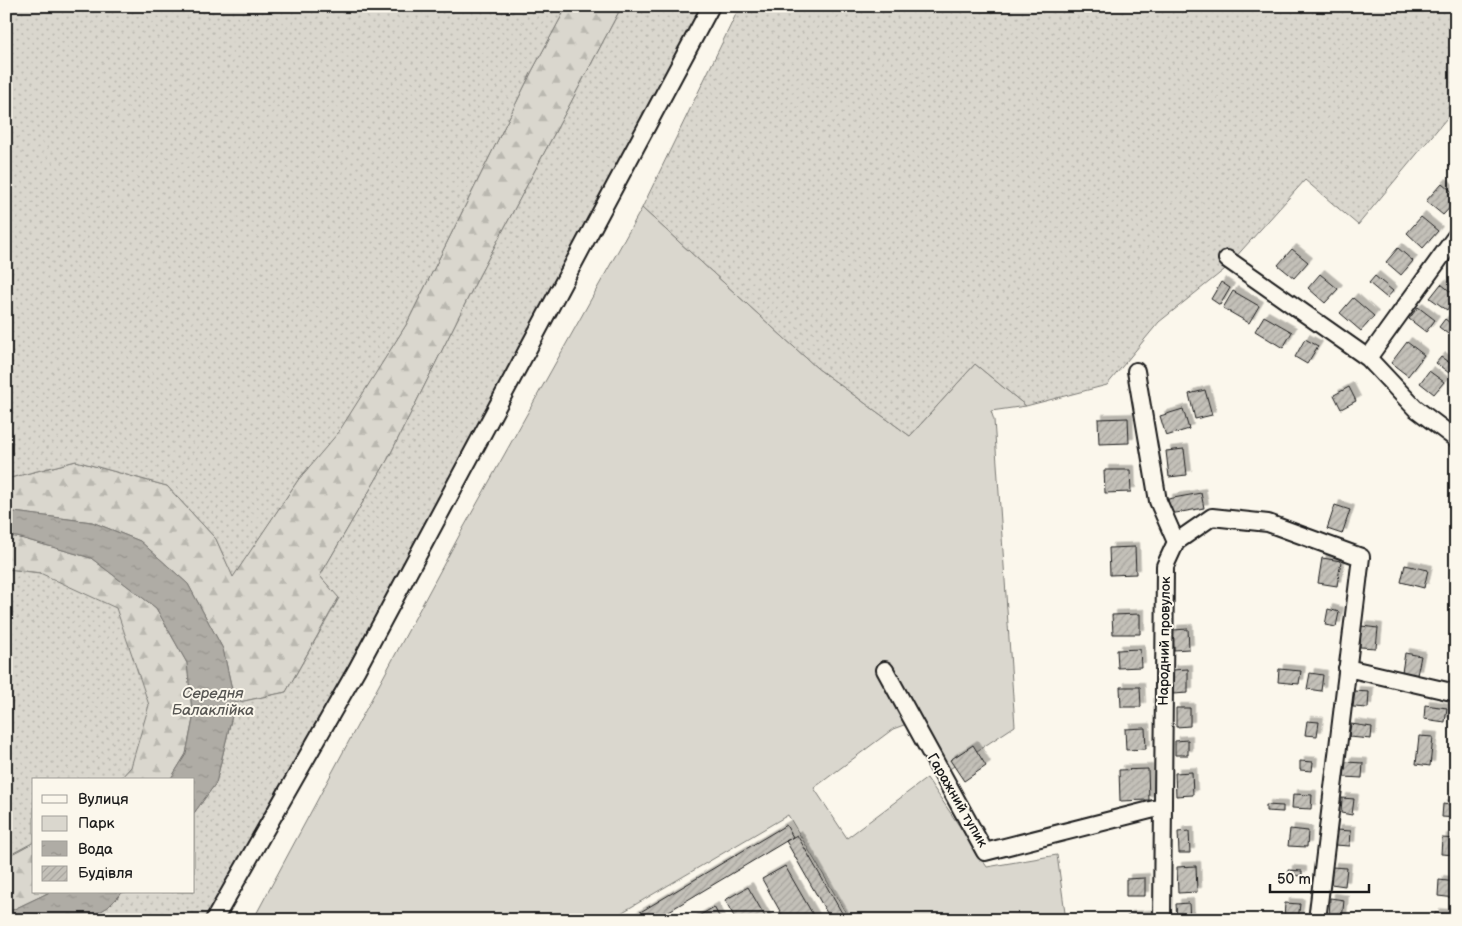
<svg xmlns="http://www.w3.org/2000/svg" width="1462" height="926" font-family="'Balsamiq Sans',sans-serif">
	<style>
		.green { fill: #dad7ce; stroke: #7b7a75 }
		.forest { fill: url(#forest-firs); stroke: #7b7a75 }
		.garden { fill: url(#garden-dots); stroke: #7b7a75 }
		.water { fill: url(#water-ripples); stroke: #74726e }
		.building { fill: url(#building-hatch); stroke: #1c1c1c; filter: url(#shadow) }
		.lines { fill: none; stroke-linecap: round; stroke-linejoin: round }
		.minor-casing { stroke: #1c1c1c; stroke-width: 20 }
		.minor { stroke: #fbf7ec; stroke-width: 16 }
		.labels { text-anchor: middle; stroke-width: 4; stroke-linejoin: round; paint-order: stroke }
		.street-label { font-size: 14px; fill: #1c1c1c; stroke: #fbf7ec }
		.water-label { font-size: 15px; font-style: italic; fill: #575653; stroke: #fbf7ec }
	</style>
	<defs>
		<pattern id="forest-firs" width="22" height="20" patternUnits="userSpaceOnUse" patternTransform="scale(1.25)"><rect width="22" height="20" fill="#dad7ce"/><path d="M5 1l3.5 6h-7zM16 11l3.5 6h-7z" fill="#bab8b0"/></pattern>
		<pattern id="garden-dots" width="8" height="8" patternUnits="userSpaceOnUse" patternTransform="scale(1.25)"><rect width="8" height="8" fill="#dad7ce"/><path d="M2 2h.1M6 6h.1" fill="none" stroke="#bab8b0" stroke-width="1.8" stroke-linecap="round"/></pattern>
		<pattern id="water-ripples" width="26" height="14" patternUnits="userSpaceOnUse" patternTransform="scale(1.25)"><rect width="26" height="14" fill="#afaca5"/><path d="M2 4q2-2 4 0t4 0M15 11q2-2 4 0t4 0" fill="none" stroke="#96938d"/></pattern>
		<pattern id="building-hatch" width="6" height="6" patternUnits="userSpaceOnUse" patternTransform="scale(1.25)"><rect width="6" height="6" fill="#c3c0b8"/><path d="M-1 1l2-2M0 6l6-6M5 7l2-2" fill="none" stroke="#a7a49e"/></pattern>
		<filter id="shadow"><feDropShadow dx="4.5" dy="-4.5" stdDeviation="0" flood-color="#0004"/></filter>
	</defs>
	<rect width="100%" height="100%" fill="#fbf7ec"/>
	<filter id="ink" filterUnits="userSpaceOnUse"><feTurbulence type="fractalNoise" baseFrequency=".02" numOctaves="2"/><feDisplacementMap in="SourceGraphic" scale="10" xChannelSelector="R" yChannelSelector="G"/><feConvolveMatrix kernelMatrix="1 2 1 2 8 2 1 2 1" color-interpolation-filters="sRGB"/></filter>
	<g filter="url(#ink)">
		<path class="green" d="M642,208L817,368L910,436L975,364L1026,406L991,411L994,420L1015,726L945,772L915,721L893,729L814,788L847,838L927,778L987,867L1057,855L1066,920H850L788,815L609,920H253L460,534Z"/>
		<path class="forest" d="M567,6H622L479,276L388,459L320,576L339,597L286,692L235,703L223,649L188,584L140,541L92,522L6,511V479L76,461L167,486L216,539L233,576L298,480L338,432L406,325L532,71Z
			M6,536L17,537L91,558L156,608L187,663L193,719L186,754L170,780H119L131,767L41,573L6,569Z
			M34,842V892H50L6,913V857Z"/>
		<path class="garden" d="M6,6H567L532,71L406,325L338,433L298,480L233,577L216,539L167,486L76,461L6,479Z
			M622,6H704L674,65L492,397L398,581L207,920H86L108,907L123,892H194V813L216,783L235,703L286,692L339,598L320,576L388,459L479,276Z
			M740,6H1456V107L1358,225L1305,180L1224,270L1159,322L1107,385L1026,406L975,364L910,436L817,368L642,208Z
			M6,569L40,573L116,608L149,705L131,767L119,780H34V842L6,857Z"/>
		<path class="water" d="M6,511L92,522L140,541L188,584L223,649L235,703L216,783L194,813V780H170L186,754L193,719L187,663L156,608L91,558L17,537L6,536Z
			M50,892H123L108,907L86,920H6V913Z"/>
		<path class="building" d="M1456,158V171L1449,166Z
			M1442,183L1456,195V201L1443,215L1426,201Z
			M1421,217L1438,231L1423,248L1407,233Z
			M1398,248L1413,261L1401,275L1386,262Z
			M1292,249L1308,262L1294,278L1278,265Z
			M1320,274L1338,289L1325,303L1308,288Z
			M1375,276L1393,291L1387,298L1369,283Z
			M1221,282L1230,288L1220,305L1211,299Z
			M1441,284L1456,296L1447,310L1430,298Z
			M1233,291L1259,306L1249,323L1223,308Z
			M1353,298L1374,316L1361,331L1340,313Z
			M1418,307L1435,320L1426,332L1409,319Z
			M1264,316L1292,332L1283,348L1255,331Z
			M1445,319L1454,326L1448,334L1439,327Z
			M1305,339L1318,346L1307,364L1295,357Z
			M1407,342L1424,355L1408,376L1391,363Z
			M1441,357L1454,366L1449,373L1436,363Z
			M1429,371L1444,382L1434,394L1420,383Z
			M1349,387L1356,401L1341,409L1334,395Z
			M1205,390L1212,415L1195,419L1189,394Z
			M1183,409L1189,429L1166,436L1160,416Z
			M1128,418L1129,443L1099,444L1098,419Z
			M1184,449L1187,475L1169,477L1166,451Z
			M1104,470H1130L1131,492L1105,493Z
			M1201,493L1204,508L1170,514L1168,499Z
			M1335,505L1350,510L1342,534L1327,529Z
			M1135,547L1136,574L1110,575L1109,548Z
			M1322,558L1341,561L1337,586L1318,583Z
			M1405,565L1428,570L1424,588L1401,582Z
			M1328,609L1339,612L1336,627L1325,625Z
			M1140,614V634H1113L1112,615Z
			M1361,626L1378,628L1376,648L1360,647Z
			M1188,629L1189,649L1174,650L1173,630Z
			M1140,649L1141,667L1118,668L1117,650Z
			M1405,653L1421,656L1417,675L1402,672Z
			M1188,669V693L1173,694L1172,670Z
			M1279,669L1301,671L1299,684L1278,682Z
			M1310,673L1323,675L1321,691L1307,689Z
			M1120,687H1140L1141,707H1121Z
			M1355,691L1369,692L1368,708L1353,707Z
			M1425,705L1447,708L1445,722L1424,719Z
			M1176,708H1190V726L1176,727Z
			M1307,721L1319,722L1317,736L1305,735Z
			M1351,724L1372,727L1371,739L1349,737Z
			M1145,728L1146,749L1126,750L1125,729Z
			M1419,736L1433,737L1430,766L1416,764Z
			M1188,740V755H1175V741Z
			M973,745L986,766L964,781L950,760Z
			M1300,761L1313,762L1312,771L1300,770Z
			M1346,762L1363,763L1362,778L1344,777Z
			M1148,769L1149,800L1120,801L1119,770Z
			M1192,772L1193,795L1176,796L1175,773Z
			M1293,794L1312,795L1311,809L1292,808Z
			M1342,798L1354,799L1352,815L1341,813Z
			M1443,804L1456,806V818L1442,817Z
			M1266,805L1283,806V812L1266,811Z
			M786,825L793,837L654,920H627Z
			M1290,829L1308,831L1307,847L1288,846Z
			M1336,830L1351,831L1350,846L1334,845Z
			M1189,831L1190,853H1179L1178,832Z
			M797,835L846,920H831L786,841Z
			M1442,838L1456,839V855L1441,854Z
			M785,866L816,920H785L762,879Z
			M1196,866L1197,892L1178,893L1177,867Z
			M1332,867L1347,868L1345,886L1331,884Z
			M1288,870L1302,871V876L1288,875Z
			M1145,878V896H1126V879Z
			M1439,880L1456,882L1455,898L1438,896Z
			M748,887L767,920H736L725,900Z
			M1330,898L1344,900L1342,920H1329Z
			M1189,903L1190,920H1177L1176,904Z
			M1285,903L1300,904L1298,919L1284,918Z
			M714,907L721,920H692Z
			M1435,913L1451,915V920H1434Z
			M1147,915V920H1127V916Z"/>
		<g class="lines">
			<defs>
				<path id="minor" d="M1227,259L1368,358L1415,408L1456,439
					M1368,358L1456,236
					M1136,371L1158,501L1176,542L1165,566L1162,920
					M1176,542L1212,517L1268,523L1361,557L1317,920
					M1347,668L1456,693
					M885,670L985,852L1162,807
					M214,920L357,669L711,6"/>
			</defs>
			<use href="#minor" class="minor-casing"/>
			<use href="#minor" class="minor"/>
		</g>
	</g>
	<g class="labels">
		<g class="street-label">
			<text transform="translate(1164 641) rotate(-89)" y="5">Народний провулок</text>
			<text transform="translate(958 800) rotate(60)" y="5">Гаражний тупик</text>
		</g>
		<g class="water-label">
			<text x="213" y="698">Середня<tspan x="213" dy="17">Балаклійка</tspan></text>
		</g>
	</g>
	<rect width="1462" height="926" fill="none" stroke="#fbf7ec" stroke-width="25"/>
	<rect x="12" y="12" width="1437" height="901" fill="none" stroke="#1c1c1c" stroke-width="2" filter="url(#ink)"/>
	<rect x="32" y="778" width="162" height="115" fill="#fbf7ec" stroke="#a29f99"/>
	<rect x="42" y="795" width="25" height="8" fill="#fbf7ec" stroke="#a29f99"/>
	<text x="78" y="804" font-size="15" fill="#1c1c1c">Вулиця</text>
	<rect x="42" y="816" width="25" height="15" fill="#dad7ce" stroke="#a29f99"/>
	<text x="78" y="828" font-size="15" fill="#1c1c1c">Парк</text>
	<rect x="42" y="841" width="25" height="15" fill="url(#water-ripples)" stroke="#a29f99"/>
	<text x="78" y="854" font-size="15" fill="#1c1c1c">Вода</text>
	<rect x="42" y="866" width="25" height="15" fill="url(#building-hatch)" stroke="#a29f99"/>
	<text x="78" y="878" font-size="15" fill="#1c1c1c">Будівля</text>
	<path d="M1270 884v8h99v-8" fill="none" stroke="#1c1c1c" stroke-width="2.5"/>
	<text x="1277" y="884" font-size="15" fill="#1c1c1c" stroke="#fbf7ec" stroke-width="4" paint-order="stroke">50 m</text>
</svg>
